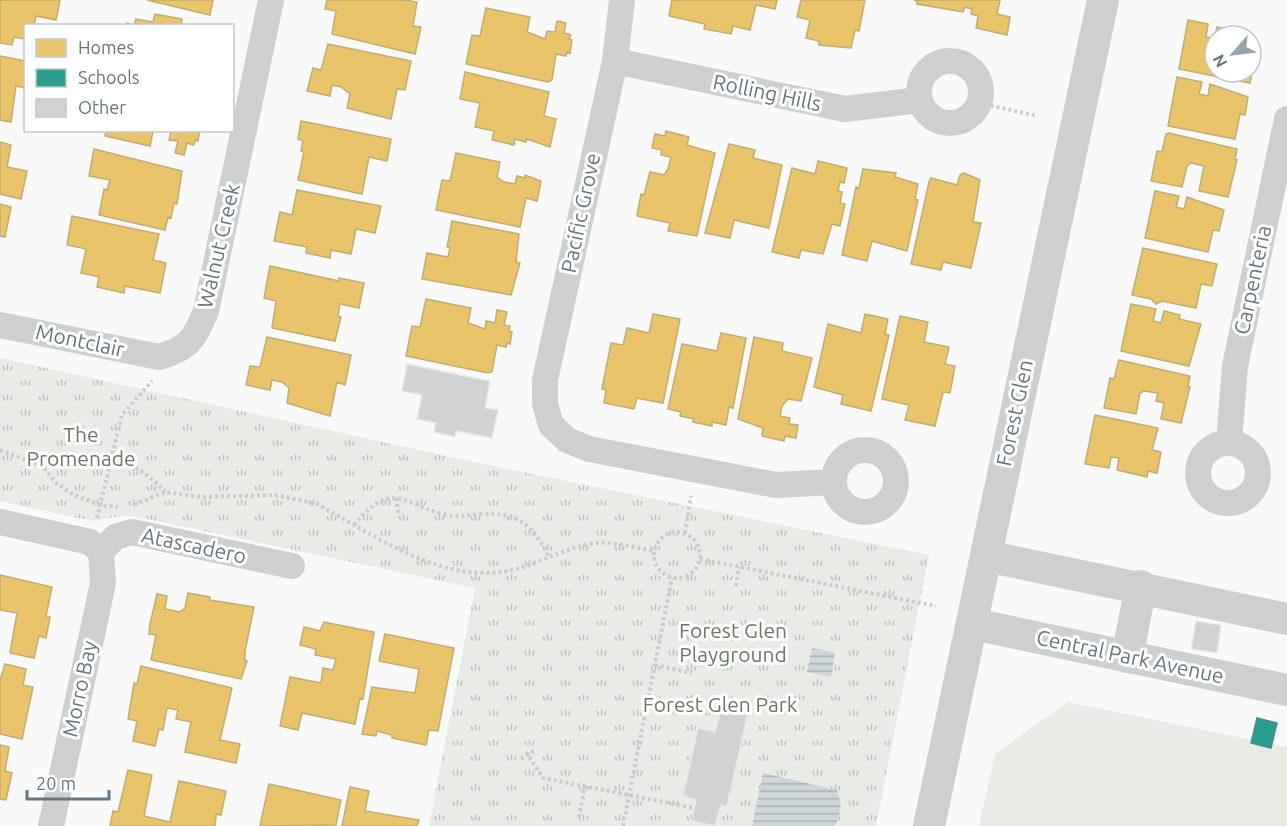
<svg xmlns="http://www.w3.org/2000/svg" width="1287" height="826" font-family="Ubuntu,sans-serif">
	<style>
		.grass { fill: #e8ebe6 }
		.park { fill: url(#park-tufts) }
		.water { fill: url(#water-rules) }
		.homes { fill: #e9c46a; stroke: #c1ad72; stroke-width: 1.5 }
		.schools { fill: #2a9d8f; stroke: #3c918b; stroke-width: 1.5 }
		.building { fill: #d0d2d3; stroke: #e8e8e8; stroke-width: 1.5 }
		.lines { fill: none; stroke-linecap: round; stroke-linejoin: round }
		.path { stroke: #cbcccd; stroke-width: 4; stroke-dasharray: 3 3; stroke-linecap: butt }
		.minor { stroke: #cecfd0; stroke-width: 26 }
		.tertiary { stroke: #cecfd0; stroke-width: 32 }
		.labels { text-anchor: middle; stroke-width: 6; stroke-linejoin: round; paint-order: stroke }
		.street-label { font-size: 21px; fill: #657683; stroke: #fff }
		.park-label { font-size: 21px; fill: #687a64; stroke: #fff }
	</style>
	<defs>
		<pattern id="park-tufts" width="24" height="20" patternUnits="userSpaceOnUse" patternTransform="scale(1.5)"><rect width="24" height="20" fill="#e8ebe6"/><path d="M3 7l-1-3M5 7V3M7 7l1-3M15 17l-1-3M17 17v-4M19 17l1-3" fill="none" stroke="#c0c3c0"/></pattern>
		<pattern id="water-rules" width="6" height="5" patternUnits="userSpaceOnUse" patternTransform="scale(1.5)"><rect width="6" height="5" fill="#ced6d9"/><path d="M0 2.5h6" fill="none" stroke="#abb2b5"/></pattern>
	</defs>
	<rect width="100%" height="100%" fill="#f9f9f9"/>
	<path class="grass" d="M1068,702L1287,747V826H979L995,754Z"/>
	<path class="park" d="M0,358L483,464L929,555L876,826H429L475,588L127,515L92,521L0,501Z"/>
	<path class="water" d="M812,648L835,653L831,677L807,672Z
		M763,773L837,790C842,804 842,812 835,826H752Z"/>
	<path class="homes" d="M0,0H60L56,20L36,16L34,26H26V39L14,37L12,45L0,43Z
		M147,0H213L210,15Z
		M327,0H405L417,2L413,26L421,27L415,54L332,34L336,11L325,9Z
		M672,0H777L775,9L756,5L750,30L733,26L731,34L704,29L705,24L669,16Z
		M801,0H865L859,31L855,30L851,48L819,45V41L806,38L810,20L797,17Z
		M914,0H1000L997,14L1010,17L1007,35L976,28L978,16L971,14L972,9L965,7L963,12L917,4V1Z
		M486,8L530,17L527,32L545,39L547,31L555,32L557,21L566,23L564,33L571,35L569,39L572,40L570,53L567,52L566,56L556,54L552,80L548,82L466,64L472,35L480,36Z
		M155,14L182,19L181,25L184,26H126L127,23L134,25L136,19L153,22Z
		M1188,20L1208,24L1206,37L1215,39V36V72H1251V60L1254,61L1250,83L1179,69Z
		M1217,27L1252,34L1251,41V36H1215Z
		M328,44L411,61L405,90L397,89L391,119L347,108L350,94L341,87L332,85L330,96L307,91L313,68L321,70Z
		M0,56L26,61V88L16,86L11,122L0,120Z
		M465,72L549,92L544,116L556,119L550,147L527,139L526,142L515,139L514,145L492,140L494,131L475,127L480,103L460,99Z
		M1177,77L1202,82L1199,94L1208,96L1210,84L1248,97L1245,115L1240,114L1235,139L1168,126Z
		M301,121L391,139L387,161L369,157L362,194L298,180L304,152L301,151L303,141L298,139Z
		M106,130H158L153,131L150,146L105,136Z
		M167,130H200L198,141L195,140L194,145L187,143L184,155L175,153L178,141L169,140L171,132Z
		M666,131L689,137L687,145L715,153L697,236L668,231L670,223L637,216L641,194L644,195L650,172L664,175L668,169L671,157L661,155L662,150L652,148L655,134L665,136Z
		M1169,133L1237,149L1235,159L1237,160L1228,197L1199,191L1204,166L1191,163L1187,166L1182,187L1151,181L1157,151L1162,152L1166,134Z
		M0,142L11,145L7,167L27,171L21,199L0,194Z
		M729,144L755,150L753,158L782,165L769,228L734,220L730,238L705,233Z
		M94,149L182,171L177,204L174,203L171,218L168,217L165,230L99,215L104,189L107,190L110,180L89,176Z
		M456,153L500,162L497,177L504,182L515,184L517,176L525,178V175L541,181L537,201L526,198L520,227L436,210L442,180L450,181Z
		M818,161L847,168L844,183L840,182L838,191L842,192L840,203L845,204L840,226L832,224L823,254L801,250L799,258L772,252L792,168L815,174Z
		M863,169L896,173L895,177L918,184L915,199L918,200L907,251L872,241L867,261L842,255L856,187L859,188Z
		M964,173L980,180L973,222L981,223L971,268L943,262L941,270L911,264L929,182L931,178L957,185L960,175Z
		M297,190L381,206L375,233L356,229L351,254L331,250L330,258L306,253L307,247L274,241L280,212L292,215Z
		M1155,191L1179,196L1176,207L1184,209L1187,197L1224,210L1219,231L1213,230L1208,252L1145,238Z
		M0,204L11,207L5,237L0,236Z
		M72,216L159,234L153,260L166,263L160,293L125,286L124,293L97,287L99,277L81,273L86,249L67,245Z
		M452,221L519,234L516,262L520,263L511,295L422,279L427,253L448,257L450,247H447Z
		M1143,248L1217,264L1212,286L1201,284L1196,308L1162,301L1156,304L1151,299L1132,295Z
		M270,266L339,281V278L364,283L359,308L340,304L338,316L341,317L335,341L272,328L276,301L264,298Z
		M426,299L471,308L468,323L485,329L486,321L495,323L497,310L507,312L504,325L510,326L509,331L512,332L510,344L507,343L506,347L497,345L492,372L488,373L406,356L412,326L420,327Z
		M1131,304L1156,309L1153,321L1161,323L1164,311L1180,315L1179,319L1201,324L1189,366L1121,351Z
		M653,314L680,319L663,403L637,398L634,409L604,403L606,390L602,389L611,343L623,345L627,328L649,333Z
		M865,314L888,319L885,334L889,335L871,411L841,404L843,395L814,387L828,324L861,333Z
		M900,316L928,322L924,342L949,347L945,364L955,366L950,393L943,392L935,426L905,420L909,405L882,399Z
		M721,333L746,338L733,408L729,407L726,425L712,422V426L693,422L694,419L680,416L681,412L668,409L682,344L717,351Z
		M267,337L351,355L345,385L337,382L330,416L287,403L289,388L282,382L272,380L270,390L246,385L250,366L260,367Z
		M754,337L783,343L782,351L812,358L801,401L788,399L782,406L780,416L790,418L789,424L798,425L796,438L785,436L784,441L762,436L763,428L738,419Z
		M1119,360L1190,376L1188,387H1190L1181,423L1161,419L1164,403L1156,401L1158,393L1144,391L1140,393L1136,414L1104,408L1110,378L1114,379Z
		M1095,415L1158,428L1152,450L1161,452L1157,473L1148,471L1147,477L1117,470L1119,458L1111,457L1109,468L1085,464Z
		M0,575L52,587L46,616L50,617L46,638L39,636L34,658L10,653L17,613L0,610Z
		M188,593L210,597V600L254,607L245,651V661H247L241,679L151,660L156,635L149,634L150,624L157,594L167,596L165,609L180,612L185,608Z
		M324,622L374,632L363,699L360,698L355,724L302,713L298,730L280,726L290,677L321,683L323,668L333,670L336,659L315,655L316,649L300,645L304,627L320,631Z
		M385,634L454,648L438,731L429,730L426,745L392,738V735L377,731L376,736L362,734L372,687L415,693L419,669L379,661Z
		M5,664L26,669L23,685L33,687L22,739L0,734V680Z
		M141,666L232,688L220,740L240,744L236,763L185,752L191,722L176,719L178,710L167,708L163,730L159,729L155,746L133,741L137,721L128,719L134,683L137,684Z
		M0,745L9,747L5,771L12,773L6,800L0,799Z
		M128,770L152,775L144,816L170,822L179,781L226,791L221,815L216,814V817L215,826H110L113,811L118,812Z
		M269,784L341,800L336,825L260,826Z
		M350,787L369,791L365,811L419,820L417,826H342Z"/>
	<path class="schools" d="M1257,718L1277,723L1271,748L1251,743Z"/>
	<path class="building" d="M407,364L490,381L485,408L498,410L492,438L456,431L455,437L434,432L436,423L417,419L422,395L402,391Z
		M1196,621L1221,625L1217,653L1191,649Z
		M722,703L749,709L727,806L721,805L715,826L692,821L696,800L683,796L698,728L715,732Z"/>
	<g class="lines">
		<path class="path" d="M979,103L1038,116
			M0,450L42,466L56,483L74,495L101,505L118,507
			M42,466C87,450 132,454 165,492
			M396,498L399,516
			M134,505L165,492L202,497L275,495L317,504C375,535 438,583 508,571C538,565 565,547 595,543C614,541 636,548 654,551
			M97,518L122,415L152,381
			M354,525C395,475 406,509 453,516C462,517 471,515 481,514C518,512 533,525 549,557
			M654 555a23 23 0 1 1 46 0a23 23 0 1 1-46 0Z
			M685,533L691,496
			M700,559L936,606
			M736,586L739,567
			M655,665L692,673
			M526,752L543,778L694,808
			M521,759L535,750
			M579,817L585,786
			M623,826L672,578"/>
		<path class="minor" d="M622,0L615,61L545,380V404L551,425L567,440L589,449L776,485L834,482
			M615,61L845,109L920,100
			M919 92a31 31 0 1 1 62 0a31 31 0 1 1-62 0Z
			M0,325L159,357C190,348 194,339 206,311L271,0
			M1229,442L1235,366L1287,119
			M1198 473a30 30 0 1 1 60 0a30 30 0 1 1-60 0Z
			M834 481a31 31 0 1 1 62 0a31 31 0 1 1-62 0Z
			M0,522L90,542L101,552
			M101,552L115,537L132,532L292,566
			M51,826L103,583L101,552"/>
		<path class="tertiary" d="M986,556L1287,619
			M973,624L1287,690
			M1127,657L1141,586
			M929,826L1103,0"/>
	</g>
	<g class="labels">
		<g class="street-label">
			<text transform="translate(767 93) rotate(12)" y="7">Rolling Hills</text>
			<text transform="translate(581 213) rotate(-78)" y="7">Pacific Grove</text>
			<text transform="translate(219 246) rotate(-77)" y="7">Walnut Creek</text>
			<text transform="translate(1253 280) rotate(-78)" y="7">Carpenteria</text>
			<text transform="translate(80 341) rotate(12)" y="7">Montclair</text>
			<text transform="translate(1015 413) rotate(-78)" y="7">Forest Glen</text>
			<text transform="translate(194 546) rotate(12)" y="7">Atascadero</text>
			<text transform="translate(1130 657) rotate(12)" y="7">Central Park Avenue</text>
			<text transform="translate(80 689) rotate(-78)" y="7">Morro Bay</text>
		</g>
		<g class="park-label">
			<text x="81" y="442">The<tspan x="81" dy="24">Promenade</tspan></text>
			<text x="733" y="638">Forest Glen<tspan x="733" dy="24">Playground</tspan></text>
			<text x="720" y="712">Forest Glen Park</text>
		</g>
	</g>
	<rect x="24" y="24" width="210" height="108" fill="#ffffff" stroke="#c1c8cd" stroke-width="1.5"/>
	<rect x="36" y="39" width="30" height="18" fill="#e9c46a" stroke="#c1c8cd" stroke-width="1.5"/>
	<text x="78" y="54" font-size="18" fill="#657683">Homes</text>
	<rect x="36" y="69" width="30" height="18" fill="#2a9d8f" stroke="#c1c8cd" stroke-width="1.5"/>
	<text x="78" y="84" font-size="18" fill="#657683">Schools</text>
	<rect x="36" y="99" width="30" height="18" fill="#d0d2d3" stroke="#c1c8cd" stroke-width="1.5"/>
	<text x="78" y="114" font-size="18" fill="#657683">Other</text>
	<g transform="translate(1233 54) rotate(242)"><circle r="28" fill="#ffffff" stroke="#c1c8cd" stroke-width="1.5"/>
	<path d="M0-4.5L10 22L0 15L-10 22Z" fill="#99a4ac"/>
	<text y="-9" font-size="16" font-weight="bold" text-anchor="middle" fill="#657683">N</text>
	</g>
	<path d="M27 790v9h82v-9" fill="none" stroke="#657683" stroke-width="3"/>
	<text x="36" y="790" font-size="18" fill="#657683" stroke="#ffffff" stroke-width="4.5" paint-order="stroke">20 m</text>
</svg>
